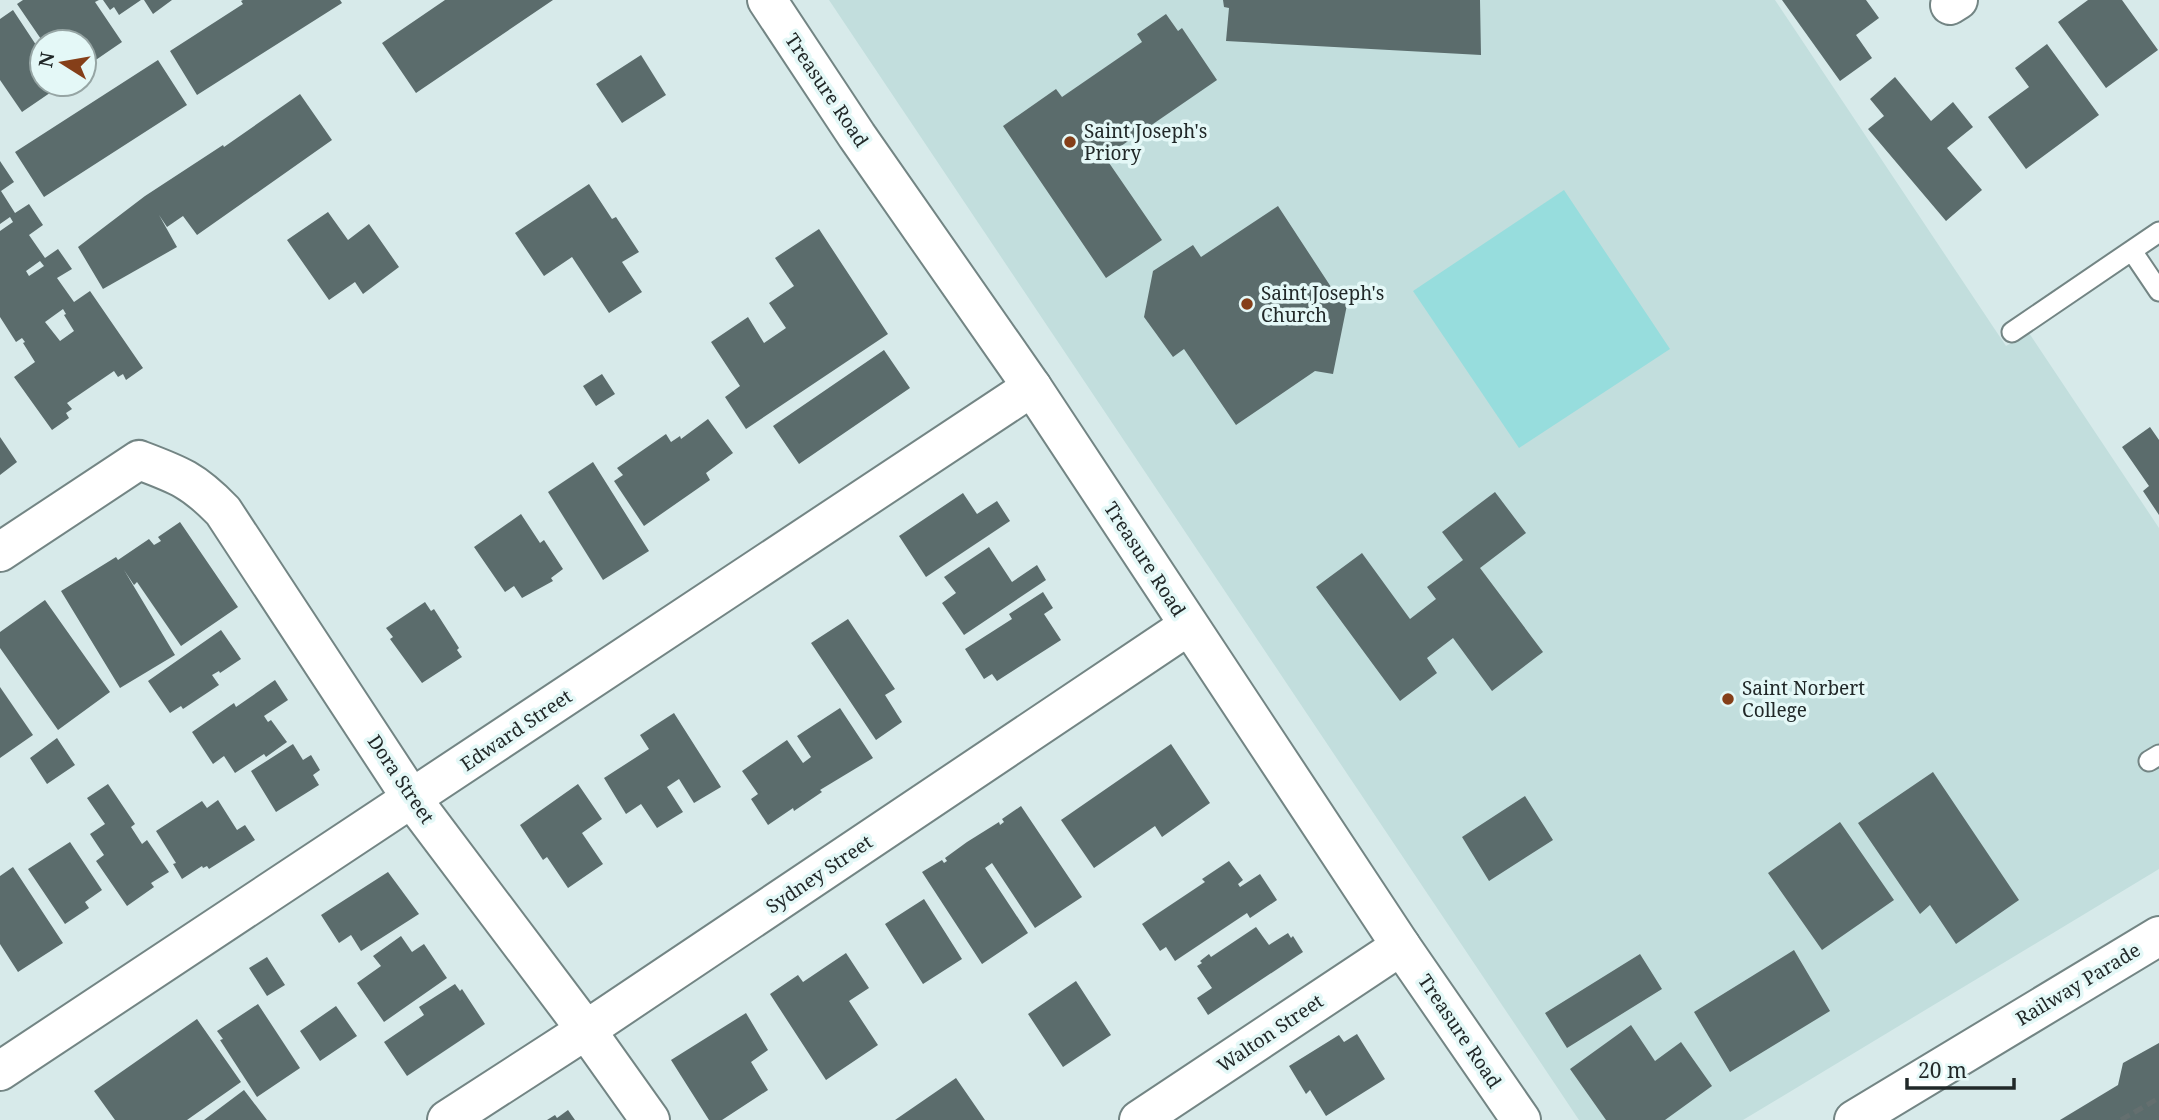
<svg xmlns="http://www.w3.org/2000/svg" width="2159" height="1120" font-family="'Noto Serif',serif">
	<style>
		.built { fill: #c2dedd }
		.green { fill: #97dddd }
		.building { fill: #5b6c6c; fill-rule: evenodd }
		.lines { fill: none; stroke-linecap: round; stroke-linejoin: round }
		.lane-casing { stroke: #738584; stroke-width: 23 }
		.street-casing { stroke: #738584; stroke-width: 42 }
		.secondary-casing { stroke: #738584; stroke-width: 42 }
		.lane { stroke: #fff; stroke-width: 19 }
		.street { stroke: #fff; stroke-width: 38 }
		.secondary { stroke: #fff; stroke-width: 38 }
		.rail { stroke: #646f6f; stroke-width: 5; stroke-dasharray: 10 5; stroke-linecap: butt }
		.poi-dot { fill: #853f19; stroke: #e4f8f7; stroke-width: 2.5 }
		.labels { text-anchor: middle; stroke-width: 7; stroke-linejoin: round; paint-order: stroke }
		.street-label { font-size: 19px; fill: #212828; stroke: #e4f8f7 }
		.poi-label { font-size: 19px; fill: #212828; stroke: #e4f8f7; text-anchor: start }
	</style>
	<rect width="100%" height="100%" fill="#d7eaea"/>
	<path class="built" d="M829,0H1775L2006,346L2029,333L2159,528V869L1743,1120H1579Z"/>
	<path class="green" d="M1564,190L1670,349L1519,448L1413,291Z"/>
	<path class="building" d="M23,0H99L95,2L122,42L84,68V42H43L17,4Z
		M103,0H141L119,15L114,7L110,10Z
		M144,0H172L153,14Z
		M243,0H340L342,3L197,95L170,51L243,4L241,1Z
		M445,0H553L416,93L382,43Z
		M1223,0H1480L1481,55L1226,41L1229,8L1224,7Z
		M1782,0H1866L1879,18L1856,35L1872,58L1840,81Z
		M2088,0H2122L2158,50L2106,88L2058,22Z
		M13,10L42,54V84H63L22,112L0,80V19Z
		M1166,14L1178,31L1182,28L1217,80L1105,157L1162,240L1106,278L1003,126L1056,89L1062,97L1142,42L1137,34Z
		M2047,44L2099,115L2026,169L1988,117L2029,87L2015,68Z
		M641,55L666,95L622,123L596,84Z
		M158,60L187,105L44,197L15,152Z
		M1895,77L1931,121L1953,102L1973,127L1947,148L1982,190L1946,221L1868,129L1884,116L1870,99Z
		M300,94L332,140L197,235L183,216L167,227L159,215L177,247L103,289L78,247L145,196L223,145L224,147Z
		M0,161L14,182L1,191L15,213L29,204L43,225L29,235L45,258L58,249L72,269L57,278L74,302L90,291L143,368L126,380L123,374L118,377L114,371L67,403L72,409L66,413L69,418L52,430L14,377L35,362L23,343L25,342L22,338L16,342L0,317V231L13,222L10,217L0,224ZM40,261L44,266L29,276L26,271ZM63,309L66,314L64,315L74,331L60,341L45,322Z
		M589,184L612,219L616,217L639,252L622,262L642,292L609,313L572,257L544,276L515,233Z
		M1278,206L1331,287L1350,290L1333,374L1315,371L1236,425L1184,349L1173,357L1144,317L1153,271L1193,245L1201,257Z
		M328,212L348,240L369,224L399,267L363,294L355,282L329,300L287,240Z
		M819,229L888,334L746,429L725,397L740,386L711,342L748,317L764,343L786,328L769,303L794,286L775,258Z
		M884,350L910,388L799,464L773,426Z
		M602,374L615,394L596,406L583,386Z
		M708,419L733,453L706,473L710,480L644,526L614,481L623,475L617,468L666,434L671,442L680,436L681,439Z
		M2150,427L2159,440V515L2143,491L2149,486L2122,447Z
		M0,437L17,462L0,475Z
		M593,462L649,551L603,580L548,492Z
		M1495,492L1526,533L1480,568L1543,652L1492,691L1453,638L1427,658L1437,673L1400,701L1316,587L1362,553L1410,619L1436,599L1427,587L1463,560L1442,532Z
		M963,493L977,514L997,501L1010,521L926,577L899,536Z
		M521,514L540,543L544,540L563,569L551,578L553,581L522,598L514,586L505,592L474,547Z
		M180,522L238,607L181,646L137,582L134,585L124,570L175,655L120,688L61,591L116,557L118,560L149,539L154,545L161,541L158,537Z
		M989,547L1012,582L1037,565L1046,580L964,635L942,603L956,593L944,577Z
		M1043,592L1053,608L1044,614L1061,640L997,681L992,674L984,679L965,649L1012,619L1009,614Z
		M45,600L110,692L58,730L0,648V632Z
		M425,602L431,611L434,609L459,648L457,650L462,657L422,683L390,639L393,637L386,628Z
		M848,619L895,689L885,695L902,722L876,740L811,643Z
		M221,630L241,659L220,673L219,671L212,675L219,685L183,709L181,706L170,713L148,681Z
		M275,680L288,700L264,716L268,722L271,720L287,742L266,757L264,754L235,773L224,756L213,764L192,732L234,703L236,707Z
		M0,687L33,735L0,758Z
		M840,708L873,758L820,790L822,792L794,811L793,808L768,825L751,799L758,794L742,771L787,740L803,763L811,757L797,736Z
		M674,713L721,787L694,803L679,779L667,787L683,812L657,828L641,804L626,814L604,778L649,749L640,735Z
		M57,738L75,765L47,784L30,758Z
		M293,744L303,760L311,755L320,770L313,775L319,785L276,812L251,771Z
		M1171,744L1210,803L1162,837L1155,826L1094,868L1061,820Z
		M1933,772L2019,900L1956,944L1930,905L1920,914L1858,823Z
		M108,784L135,824L131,827L142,844L147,840L169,872L151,883L154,887L127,906L96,861L104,855L90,834L105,824L87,798Z
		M578,784L602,819L582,833L603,864L568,888L547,857L543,860L520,825Z
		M1525,796L1553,840L1489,881L1462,837Z
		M218,800L237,830L245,825L255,840L209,869L207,866L203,868L202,866L182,879L173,864L176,863L156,831L202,801L207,808Z
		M1021,806L1082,897L1035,928L992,863L985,868L1028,933L982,964L922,872L942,860L944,863L947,861L945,858L967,842L999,822L1000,825L1004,822L1002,819Z
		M1840,822L1894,900L1822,950L1768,873Z
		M70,842L102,890L85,902L89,908L65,924L28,869Z
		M1229,861L1243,880L1238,884L1240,887L1260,874L1277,900L1250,918L1247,913L1175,961L1166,947L1160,951L1142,924L1205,882L1202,879Z
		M13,867L63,943L18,972L0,944V876Z
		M388,872L419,914L361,951L351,935L339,943L321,915Z
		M924,899L962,959L923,984L885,924Z
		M1256,927L1269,945L1288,933L1291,938L1293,936L1303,952L1208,1015L1197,998L1212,988L1197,966L1202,963L1200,961L1209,954L1211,957Z
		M401,936L412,952L424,944L447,978L384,1022L357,983L381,966L373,956Z
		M1794,950L1830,1011L1730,1072L1694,1012Z
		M846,953L869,988L849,1001L878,1045L826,1080L770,994L798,975L803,982Z
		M1640,954L1662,989L1567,1048L1545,1013Z
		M267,957L285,985L267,996L249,968Z
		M1076,981L1111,1035L1063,1067L1028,1014Z
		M455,984L460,991L462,989L485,1024L407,1076L384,1042L424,1015L419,1007Z
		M258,1004L300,1068L257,1097L220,1040L223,1039L217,1031Z
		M336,1006L357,1036L320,1061L300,1031Z
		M746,1013L768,1050L751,1062L768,1090L722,1120H709L671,1060Z
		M197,1019L241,1082L187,1120H115L94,1091Z
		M1631,1025L1655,1061L1681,1042L1712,1086L1665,1120H1606L1570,1069Z
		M1357,1034L1385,1079L1326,1116L1310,1090L1306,1094L1289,1066L1339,1035L1344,1042Z
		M2159,1043V1120H2060L2118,1085L2123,1063Z
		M956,1078L985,1120H895Z
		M244,1090L267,1120H204Z
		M568,1110L575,1120H547L555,1115L557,1118Z"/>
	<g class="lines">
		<defs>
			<path id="lane" d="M2132,251L2159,291
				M2012,332L2159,232
				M2149,761L2159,755"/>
			<path id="street" d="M1950,5L1958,0
				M0,552L139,460C179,475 193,480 223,511L412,799L586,1030L650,1120
				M0,1071L1032,387
				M447,1120L586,1030L1188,626
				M1139,1120L1401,946"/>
			<path id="secondary" d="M767,0L857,136L1032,387L1401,946L1521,1120
				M1854,1120L2159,936"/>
		</defs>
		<use href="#lane" class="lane-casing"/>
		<use href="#street" class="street-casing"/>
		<use href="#secondary" class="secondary-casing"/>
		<use href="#lane" class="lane"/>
		<use href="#street" class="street"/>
		<use href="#secondary" class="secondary"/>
		<path class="rail" d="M2121,1120L2159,1098"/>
	</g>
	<g class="poi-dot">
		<circle cx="1070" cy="142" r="7"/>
		<circle cx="1247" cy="304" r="7"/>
		<circle cx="1728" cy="699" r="7"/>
	</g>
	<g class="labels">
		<g class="street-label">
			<text transform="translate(827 90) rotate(56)" y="7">Treasure Road</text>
			<text transform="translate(1145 559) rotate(57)" y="7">Treasure Road</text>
			<text transform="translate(516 730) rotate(-34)" y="7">Edward Street</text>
			<text transform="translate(401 779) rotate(56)" y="7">Dora Street</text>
			<text transform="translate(819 874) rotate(-34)" y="7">Sydney Street</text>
			<text transform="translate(2078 984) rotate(-31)" y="7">Railway Parade</text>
			<text transform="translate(1460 1031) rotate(56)" y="7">Treasure Road</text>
			<text transform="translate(1270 1033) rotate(-34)" y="7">Walton Street</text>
		</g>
		<g class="poi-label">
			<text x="1084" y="138">Saint Joseph's<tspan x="1084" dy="22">Priory</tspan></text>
			<text x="1261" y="300">Saint Joseph's<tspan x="1261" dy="22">Church</tspan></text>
			<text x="1742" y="695">Saint Norbert<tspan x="1742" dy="22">College</tspan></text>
		</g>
	</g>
	<g transform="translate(63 63) rotate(281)"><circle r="33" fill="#e4f8f7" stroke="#96a5a4" stroke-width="2"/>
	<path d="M0-5L12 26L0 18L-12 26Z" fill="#853f19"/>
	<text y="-10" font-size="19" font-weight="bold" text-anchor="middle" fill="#212828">N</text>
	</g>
	<path d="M1907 1078v10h107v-10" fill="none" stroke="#212828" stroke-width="3.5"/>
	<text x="1918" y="1078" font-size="21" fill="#212828" stroke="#e4f8f7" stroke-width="5" paint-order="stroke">20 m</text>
</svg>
